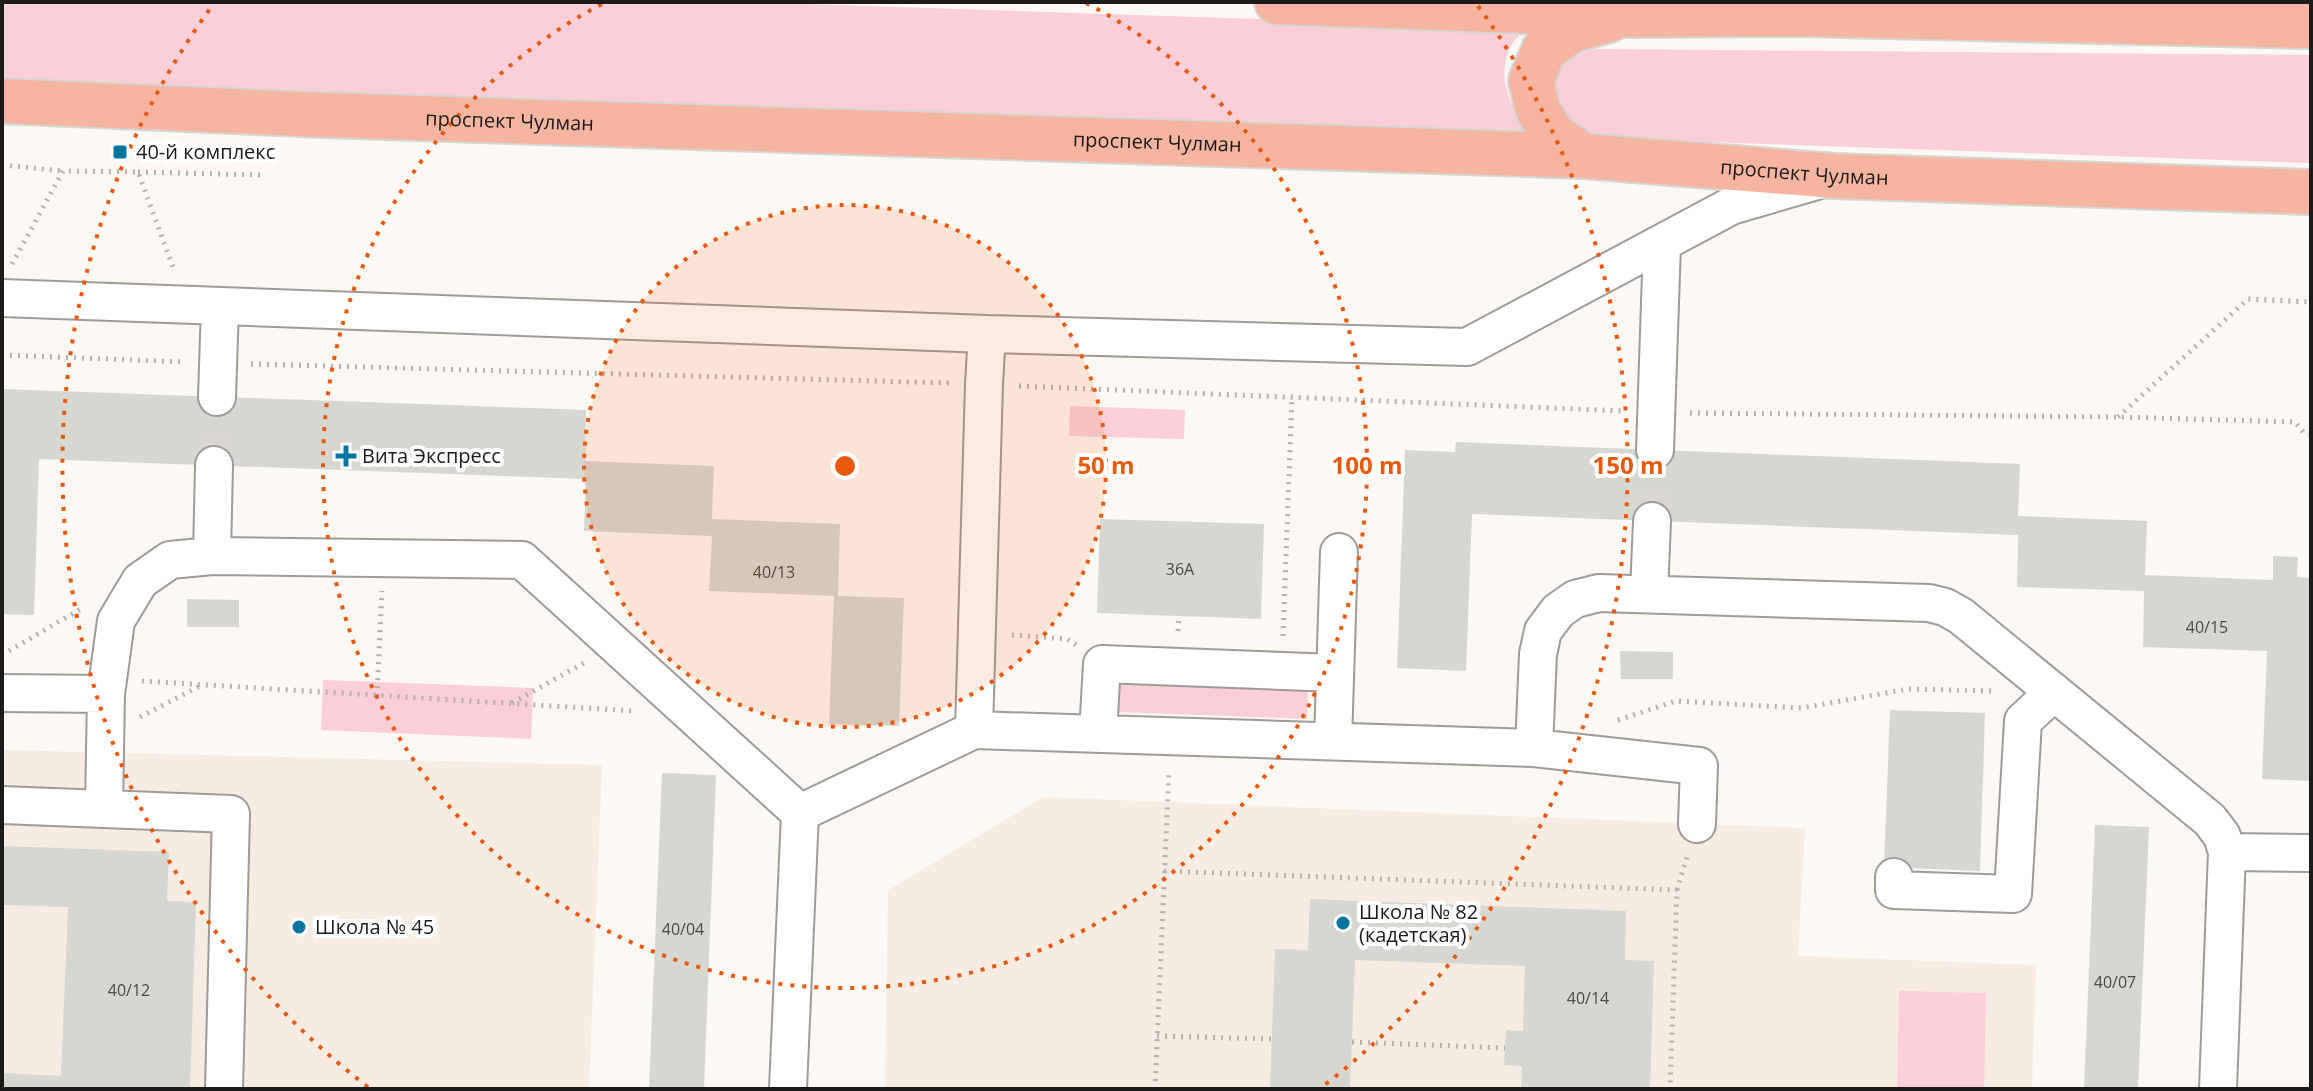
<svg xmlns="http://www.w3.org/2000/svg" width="2313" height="1091" font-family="'Open Sans',sans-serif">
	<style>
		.built { fill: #f6ece1 }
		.green { fill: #fbcfd7 }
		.building { fill: #d7d7d1 }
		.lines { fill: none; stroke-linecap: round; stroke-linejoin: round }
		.minor-tunnel { stroke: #dad7d2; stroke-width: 36; stroke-dasharray: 36 18; stroke-linecap: butt }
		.minor-casing { stroke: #9f9b97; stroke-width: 40 }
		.major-casing { stroke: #d6d6d6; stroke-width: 48 }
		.path { stroke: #b5b2ae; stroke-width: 5; stroke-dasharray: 2 6; stroke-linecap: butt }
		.minor { stroke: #fff; stroke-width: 36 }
		.major { stroke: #f6b5a1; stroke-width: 44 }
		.ring { fill: none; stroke: #e8590c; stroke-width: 4; stroke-dasharray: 4 8 }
		.poi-dot { fill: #00759f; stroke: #fff; stroke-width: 3 }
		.labels { text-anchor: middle; stroke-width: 8; stroke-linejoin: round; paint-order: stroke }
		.number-label { font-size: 16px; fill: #4b4a47 }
		.street-label { font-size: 20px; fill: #1c1b19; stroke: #fff }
		.poi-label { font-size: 20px; fill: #1c1b19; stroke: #fff; text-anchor: start }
		.centre { fill: #e8590c; stroke: #fff; stroke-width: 4 }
		.ring-label { font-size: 24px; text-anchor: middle; font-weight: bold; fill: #e8590c; stroke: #fff; stroke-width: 8; stroke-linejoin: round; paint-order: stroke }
	</style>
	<rect width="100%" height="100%" fill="#fcf8f3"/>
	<path class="built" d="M2,750L602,765L589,1089H2Z
		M1043,797L1805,828L1798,956L2036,965L2032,1089H885L888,890Z"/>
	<path class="green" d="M2,2H746L1526,28C1521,34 1513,41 1510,48C1495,78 1513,112 1530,137L2,82Z
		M1595,49L2311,55V163L1594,138L1578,133L1552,94L1554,73L1568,57Z
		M1070,406L1185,410L1184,439L1069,436Z
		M323,680L533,688L531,739L321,730Z
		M1120,683L1308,690L1307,719L1119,712Z
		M1899,991L1986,993L1984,1089H1897Z"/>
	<path class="building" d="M2,389L586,410L585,461L714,466L712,519L840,524L838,596L904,598L899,726L829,724L834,596L709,591L712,536L584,531L586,479L39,459L34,615L2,614Z
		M1456,442L2020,464L2018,516L2147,521L2145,575L2273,580V556L2298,557L2297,577L2311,578V781L2262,779L2267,651L2143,647L2144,591L2017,587L2018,535L1472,514L1466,671L1397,668L1405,450L1455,452Z
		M1100,519L1264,524L1261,619L1097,613Z
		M187,599L239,600V627H187Z
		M1620,651L1673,652V679H1621Z
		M1890,710L1985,713L1980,871L1884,867Z
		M662,773L716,775L704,1089H649Z
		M2095,825L2149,827L2138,1089H2084Z
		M2,846L169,852L167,901L196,902L190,1089H2V1073L61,1076L68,907L2,905Z
		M1310,899L1626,911L1625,960L1654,961L1650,1089H1521L1522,1066L1504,1065L1505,1048L1506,1030L1523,1031L1525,966L1355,960L1350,1089H1270L1275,949L1308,950Z"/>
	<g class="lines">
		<path class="minor-tunnel" d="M214,465L217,397
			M1652,521L1655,450"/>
		<defs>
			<path id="minor" d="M2,298L987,334L1467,347L1731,206L1820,180
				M217,397L220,306
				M1655,450L1662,244
				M212,556L214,465
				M1649,594L1652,521
				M2,693L106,694L116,621L140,581L170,560L212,556L522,560L800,813L788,1089
				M974,730L984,384L987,334
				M1098,734L1102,664L1335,673
				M1333,741L1339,552
				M1534,748L1699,766L1697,824
				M2,805L231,814L224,1089
				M104,809L106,694
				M800,813L974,730L1534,748L1538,654L1543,631L1558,611L1575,599L1599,593L1929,603L1945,607L1961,616L2210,820L2222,836L2227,852L2218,1089
				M2227,852L2311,853
				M1894,877V890L2013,894L2023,721L2054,692"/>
			<g id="major">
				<path d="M1277,2L1631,15L1800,14L2311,26"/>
				<path id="s1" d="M2,101L325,115L1584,156L1834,176L2311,192"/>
				<path d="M1584,156L1553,135L1538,110L1531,81L1544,50L1572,30L1609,20"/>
			</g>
		</defs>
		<use href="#minor" class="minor-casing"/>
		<use href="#major" class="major-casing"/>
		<path class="path" d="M2,165L63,171
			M138,172L261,175
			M12,264L63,171L138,172L174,270
			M2,355L185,362
			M251,364L949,383
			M1019,386L1624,411
			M1690,413L2118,417L2295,422L2304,433L2311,434
			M2118,417L2248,299L2311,302
			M1178,631L1179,616
			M1012,635L1067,639L1076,645
			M1283,636L1292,397
			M2,655L84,607
			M142,681L635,711
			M377,696L382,591
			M512,703L584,663
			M140,717L202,685
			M1618,720L1676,701L1802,708L1908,689L1995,691
			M1164,871L1677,890L1670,1089
			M1677,890L1687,857
			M1157,1036L1272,1039
			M1352,1042L1505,1048
			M1155,1089L1169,770"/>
		<use href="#minor" class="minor"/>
		<use href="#major" class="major"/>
	</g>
	<circle cx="845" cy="466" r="261" fill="#e8590c" fill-opacity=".12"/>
	<g class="ring">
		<circle cx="845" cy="466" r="261"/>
		<path d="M1086 3A522 522 0 1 1 604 3"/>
		<path d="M368 1087A783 783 0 0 1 212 6M1478 6A783 783 0 0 1 1322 1087"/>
	</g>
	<g class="poi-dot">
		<rect x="112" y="144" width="16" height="16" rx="4"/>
		<path d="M342 444h8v8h8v8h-8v8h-8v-8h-8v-8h8z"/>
		<circle cx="1343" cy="923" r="8"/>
		<circle cx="299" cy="927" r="8"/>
	</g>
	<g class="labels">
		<g class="number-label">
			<text x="1180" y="575">36А</text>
			<text x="774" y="578">40/13</text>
			<text x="2207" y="633">40/15</text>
			<text x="683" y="935">40/04</text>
			<text x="2115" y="988">40/07</text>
			<text x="129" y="996">40/12</text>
			<text x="1588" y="1004">40/14</text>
		</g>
		<g class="street-label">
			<text dy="7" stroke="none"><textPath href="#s1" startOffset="508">проспект Чулман</textPath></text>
			<text dy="7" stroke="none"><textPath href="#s1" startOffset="1156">проспект Чулман</textPath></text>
			<text dy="7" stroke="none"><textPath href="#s1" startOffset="1804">проспект Чулман</textPath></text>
		</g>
		<g class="poi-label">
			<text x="136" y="159">40-й комплекс</text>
			<text x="362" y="463">Вита Экспресс</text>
			<text x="1359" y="919">Школа № 82<tspan x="1359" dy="23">(кадетская)</tspan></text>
			<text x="315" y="934">Школа № 45</text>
		</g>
	</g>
	<circle cx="845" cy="466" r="12" class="centre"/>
	<g class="ring-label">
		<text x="1106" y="474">50 m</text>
		<text x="1367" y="474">100 m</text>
		<text x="1628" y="474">150 m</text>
	</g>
	<rect width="2313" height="1091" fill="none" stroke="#1c1b19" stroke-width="8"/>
</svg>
